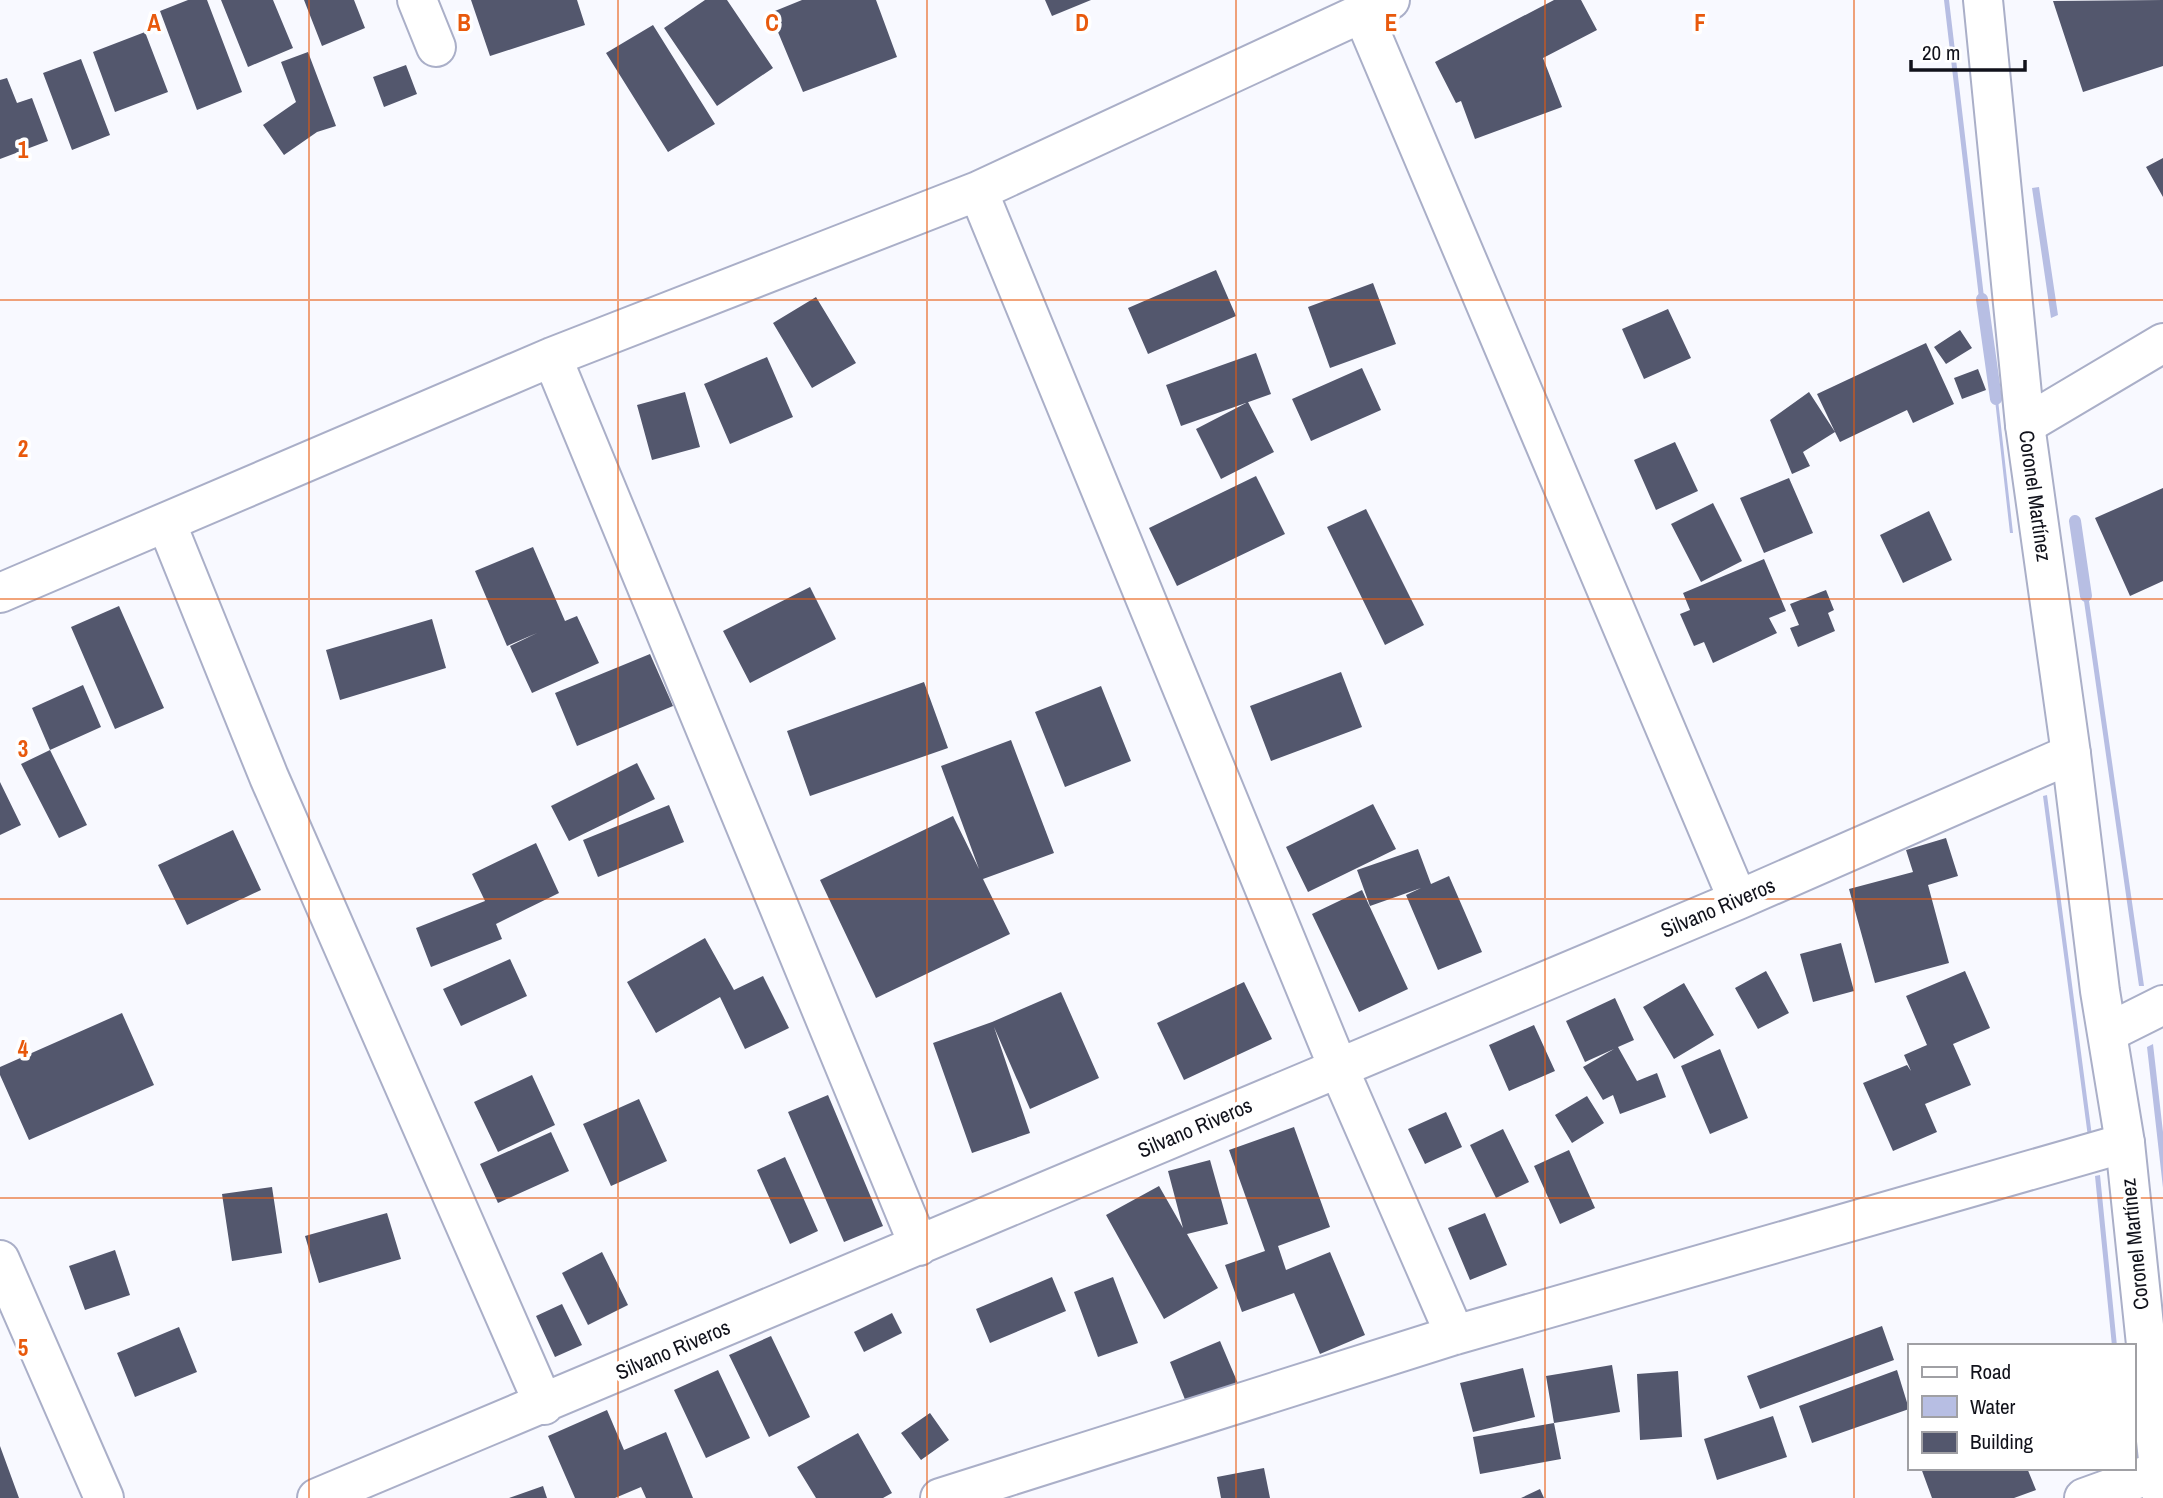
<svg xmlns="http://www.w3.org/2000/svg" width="2163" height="1498" font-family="'Archivo Narrow',sans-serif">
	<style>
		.water { fill: #b7bee3 }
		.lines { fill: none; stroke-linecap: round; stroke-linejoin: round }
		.stream { stroke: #b7bee3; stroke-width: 12 }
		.building { fill: #53576d }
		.minor-casing { stroke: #aaafc8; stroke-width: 42 }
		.major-casing { stroke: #aaafc8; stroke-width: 42 }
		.minor { stroke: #fff; stroke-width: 38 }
		.major { stroke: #fff; stroke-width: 38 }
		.grid { fill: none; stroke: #e8590c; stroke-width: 2; stroke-opacity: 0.55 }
		.labels { text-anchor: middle; stroke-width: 7; stroke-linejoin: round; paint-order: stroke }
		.street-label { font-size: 21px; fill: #11121b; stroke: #fff }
		.grid-label { font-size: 23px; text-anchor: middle; font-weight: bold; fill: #e8590c; stroke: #fff; stroke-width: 7; stroke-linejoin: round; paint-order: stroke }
	</style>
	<rect width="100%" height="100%" fill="#f8f9ff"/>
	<path class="water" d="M1944,0H1949L1986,314L1981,315Z
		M2039,187L2058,315L2051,318L2032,188Z
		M1993,382H1996L2013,533H2010Z
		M2081,580H2086L2144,986H2139Z
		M2047,795L2092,1136L2088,1137L2043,796Z
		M2153,1044L2163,1132V1188L2147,1047Z
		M2100,1175L2117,1346H2112L2095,1176Z"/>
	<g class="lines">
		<path class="stream" d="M1982,299L1996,399
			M2075,521L2086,596"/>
	</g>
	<path class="building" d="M188,0H207L242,92L197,110L160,11Z
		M221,0H273L293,48L248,67Z
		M304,0H354L365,28L322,46Z
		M471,0H577L585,25L490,56Z
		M705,0H727L773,68L717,106L664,28Z
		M802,0H876L897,57L803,92L770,13Z
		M1045,0H1091L1052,16Z
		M1554,0H1581L1597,30L1543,58L1562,107L1475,139L1461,101L1456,103L1435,62Z
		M2163,0V66L2083,92L2053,1Z
		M653,25L715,124L668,152L606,53Z
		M145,32L168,92L115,112L93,52Z
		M308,52L336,126L317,132L284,155L263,125L296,102L281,62Z
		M81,59L110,135L72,150L43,73Z
		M406,65L417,94L384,107L373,77Z
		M7,78L17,103L32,98L48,141L0,159V80Z
		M2163,158V197L2146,167Z
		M1216,270L1236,316L1148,354L1128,308Z
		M1373,283L1396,344L1330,368L1308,307Z
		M816,297L856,363L812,388L773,323Z
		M1668,309L1691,358L1644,379L1622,329Z
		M1960,330L1972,348L1946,364L1934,347Z
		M1926,343L1954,404L1913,423L1907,410L1840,442L1835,432L1803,452L1810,466L1792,474L1770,420L1809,392L1835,432L1817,394Z
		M1256,353L1271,394L1181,426L1166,385Z
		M767,357L793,417L730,444L704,384Z
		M1362,368L1381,410L1311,441L1292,399Z
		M1978,369L1986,390L1962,399L1954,378Z
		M685,392L700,447L652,460L637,405Z
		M1248,402L1274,452L1221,479L1196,429Z
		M1675,442L1698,491L1656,510L1634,460Z
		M1256,476L1285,534L1177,586L1149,528Z
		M1789,478L1813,533L1764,553L1740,498Z
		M2163,488V581L2130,596L2095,518Z
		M1713,503L1742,561L1701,582L1671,524Z
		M1366,509L1424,625L1385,645L1327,527Z
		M1929,511L1952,560L1903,583L1880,535Z
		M533,547L565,621L577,616L599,663L532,693L510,646L537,633L507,646L475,571Z
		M1764,559L1786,611L1769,618L1777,633L1713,663L1704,642L1694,646L1680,614L1690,610L1683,593Z
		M810,587L836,639L750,683L723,631Z
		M1826,590L1834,610L1828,613L1835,631L1798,647L1790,628L1799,625L1790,604Z
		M119,606L164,708L115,729L71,627Z
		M432,619L446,668L340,700L326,650Z
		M650,654L673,706L577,746L555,693Z
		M1341,672L1362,727L1271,761L1250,706Z
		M924,682L948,748L810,796L787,731Z
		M83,685L101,727L50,750L32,708Z
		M1101,686L1131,761L1065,787L1035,712Z
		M1011,740L1054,853L983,879L1010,934L876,998L820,880L953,816L979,869L941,766Z
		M50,750L87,825L59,838L21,764Z
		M637,763L655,799L569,841L551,806Z
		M0,782L21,825L0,835Z
		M1373,804L1396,849L1308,892L1286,847Z
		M669,805L684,842L598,877L583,840Z
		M233,830L261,890L187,925L158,865Z
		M1946,838L1958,876L1928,885L1949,963L1875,983L1849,889L1913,872L1906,850Z
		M536,843L559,893L496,924L502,939L431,967L416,928L485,901L472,874Z
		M1418,849L1431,884L1449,876L1482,952L1438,970L1406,895L1421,888L1370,906L1357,870Z
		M1362,890L1408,989L1359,1012L1312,914Z
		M705,938L734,990L763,976L789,1028L745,1049L720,997L656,1033L627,982Z
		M1841,943L1854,991L1813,1002L1800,954Z
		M510,959L527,996L461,1026L443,989Z
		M1766,971L1789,1013L1758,1029L1735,988Z
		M1965,971L1990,1028L1953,1044L1971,1085L1925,1104L1937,1132L1893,1151L1863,1083L1907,1065L1911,1071L1904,1055L1927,1045L1906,996Z
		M1244,982L1272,1039L1184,1080L1157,1023Z
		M1684,983L1714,1035L1674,1059L1643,1007Z
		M1061,992L1099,1078L1030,1109L994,1027L1030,1133L972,1153L933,1043L992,1022Z
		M1615,998L1634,1040L1618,1047L1637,1081L1657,1073L1666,1097L1620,1114L1613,1095L1603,1100L1583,1067L1614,1049L1585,1062L1566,1021Z
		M122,1013L154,1085L29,1140L0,1075V1067Z
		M1534,1025L1555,1071L1509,1091L1489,1045Z
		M1720,1049L1748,1118L1710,1134L1681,1066Z
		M532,1075L555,1125L498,1152L474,1102Z
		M828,1095L883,1226L844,1242L788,1112Z
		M1587,1096L1604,1123L1572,1143L1555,1115Z
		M639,1099L667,1161L611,1186L583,1124Z
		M1446,1112L1462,1147L1425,1164L1408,1129Z
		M1294,1127L1330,1227L1278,1246L1286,1270L1330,1252L1365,1335L1320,1354L1294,1293L1242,1312L1225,1265L1265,1251L1229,1150Z
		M1503,1129L1529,1182L1496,1198L1470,1145Z
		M551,1132L569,1171L498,1203L480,1164Z
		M1569,1150L1595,1208L1560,1224L1534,1166Z
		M785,1157L818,1231L790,1244L757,1170Z
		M1210,1160L1228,1224L1187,1234L1218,1288L1164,1319L1106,1215L1159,1186L1183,1228L1168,1171Z
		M272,1187L282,1253L232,1261L222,1194Z
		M387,1213L401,1259L319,1283L305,1236Z
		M1485,1213L1507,1265L1470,1280L1448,1228Z
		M115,1250L130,1295L85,1310L69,1266Z
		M602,1252L628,1305L588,1325L562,1273Z
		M1052,1277L1066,1311L990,1343L976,1309Z
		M1113,1277L1138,1343L1098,1357L1074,1292Z
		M562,1304L582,1345L555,1357L536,1316Z
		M892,1313L902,1333L864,1352L854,1332Z
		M1882,1326L1894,1360L1760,1409L1747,1376Z
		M179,1327L197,1372L135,1397L117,1353Z
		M771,1336L810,1417L769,1437L729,1355Z
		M1220,1341L1239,1386L1188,1407L1170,1362Z
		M1612,1365L1620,1412L1554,1423L1546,1376Z
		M1523,1368L1535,1417L1473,1432L1460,1383Z
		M718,1370L750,1438L706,1458L674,1390Z
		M1897,1370L1909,1409L1812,1443L1799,1406Z
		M1678,1371L1682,1437L1640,1440L1637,1374Z
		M607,1410L624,1450L666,1432L693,1498H646L641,1487L615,1498H575L548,1436Z
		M930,1413L949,1440L921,1460L901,1433Z
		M1773,1416L1787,1457L1717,1480L1704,1439Z
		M1554,1423L1561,1459L1480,1474L1473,1437Z
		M858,1433L892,1493L883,1498H816L797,1467Z
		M0,1446L19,1498H0Z
		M1264,1468L1270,1498H1221L1217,1477Z
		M1921,1468H2027L2036,1490L2014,1498H1932Z
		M543,1486L547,1498H509Z
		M1540,1489L1544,1498H1521Z"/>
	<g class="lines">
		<defs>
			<path id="minor" d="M417,0L436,47
				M1362,12L1738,900
				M978,191L1338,1067L1455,1335
				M552,357L919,1246
				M2025,425L2163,343
				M166,522L269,777L544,1405
				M0,593L552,357L978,191L1390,0
				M2109,1032L2163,1005
				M0,1260L104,1498
				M317,1498L1738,900L2071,754
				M940,1498L1455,1335L2125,1143
				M2084,1498L2159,1471"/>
			<path id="major" d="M1983,0L2025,425L2071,754L2100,991L2125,1143L2162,1498"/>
		</defs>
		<use href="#minor" class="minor-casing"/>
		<use href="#major" class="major-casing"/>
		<use href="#minor" class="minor"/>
		<use href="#major" class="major"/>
	</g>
	<path class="grid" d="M309,0V1498M618,0V1498M927,0V1498M1236,0V1498M1545,0V1498M1854,0V1498M0,300H2163M0,599H2163M0,899H2163M0,1198H2163"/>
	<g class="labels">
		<g class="street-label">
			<text transform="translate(2035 496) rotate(82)" y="7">Coronel Martínez</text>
			<text transform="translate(1718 908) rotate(-23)" y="7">Silvano Riveros</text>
			<text transform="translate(1195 1128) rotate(-23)" y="7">Silvano Riveros</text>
			<text transform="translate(2135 1244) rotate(-96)" y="7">Coronel Martínez</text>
			<text transform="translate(673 1350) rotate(-23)" y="7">Silvano Riveros</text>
		</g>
	</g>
	<g class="grid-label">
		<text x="154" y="31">A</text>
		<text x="464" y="31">B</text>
		<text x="772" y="31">C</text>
		<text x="1082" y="31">D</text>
		<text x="1391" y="31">E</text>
		<text x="1700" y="31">F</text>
		<text x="23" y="158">1</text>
		<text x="23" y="457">2</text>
		<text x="23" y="757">3</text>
		<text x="23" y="1057">4</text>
		<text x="23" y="1356">5</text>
	</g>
	<rect x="1908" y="1344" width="228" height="126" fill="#ffffff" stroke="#a0a0a4" stroke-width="2"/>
	<rect x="1922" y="1367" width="35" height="10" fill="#ffffff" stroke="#a0a0a4" stroke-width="2"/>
	<text x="1970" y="1379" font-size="21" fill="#11121b">Road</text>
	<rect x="1922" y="1396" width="35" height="21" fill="#b7bee3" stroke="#a0a0a4" stroke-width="2"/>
	<text x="1970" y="1414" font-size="21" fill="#11121b">Water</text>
	<rect x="1922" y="1432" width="35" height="21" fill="#53576d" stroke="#a0a0a4" stroke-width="2"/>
	<text x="1970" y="1449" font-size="21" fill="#11121b">Building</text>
	<path d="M1911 60v10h114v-10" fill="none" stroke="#11121b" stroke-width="3.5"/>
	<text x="1922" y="60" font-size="21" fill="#11121b" stroke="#ffffff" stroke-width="5" paint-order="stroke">20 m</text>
</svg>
